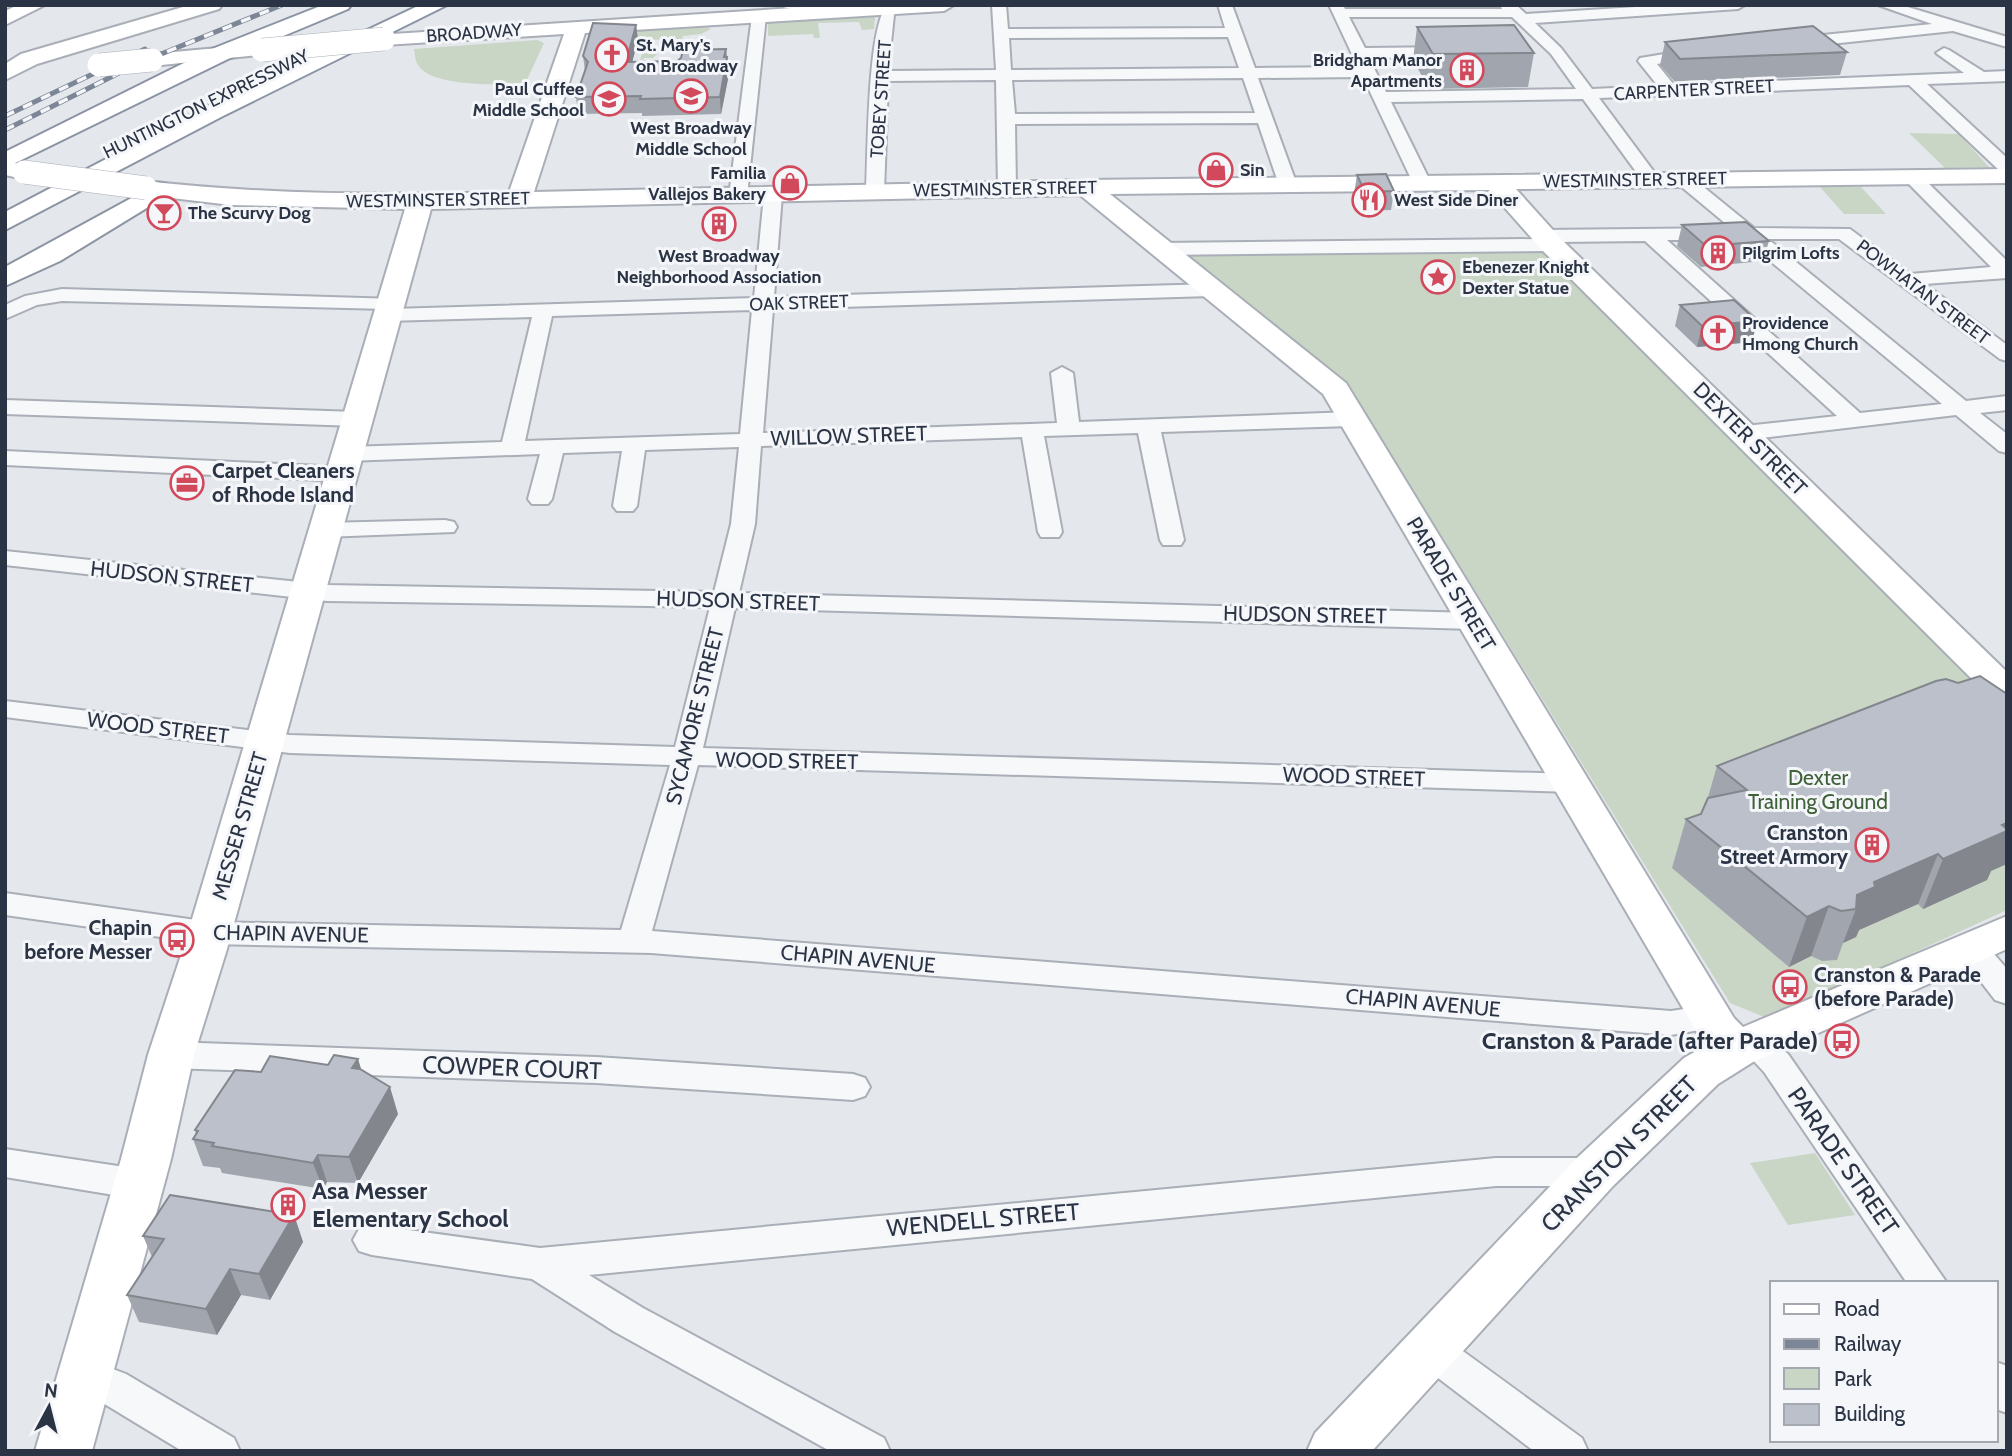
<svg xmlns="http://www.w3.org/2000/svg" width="2012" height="1456" font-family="Cabin,sans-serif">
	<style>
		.green { fill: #c9d6c5 }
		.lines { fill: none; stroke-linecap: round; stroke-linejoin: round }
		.street-casing { stroke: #a9aeb7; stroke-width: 4 }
		.secondary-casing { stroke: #a9aeb7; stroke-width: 4 }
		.highway-casing { stroke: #8b94a3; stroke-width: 4 }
		.street { fill: #f7f8fa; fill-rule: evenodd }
		.secondary { fill: #fff; fill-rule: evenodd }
		.highway { fill: #fff; fill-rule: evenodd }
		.rail-casing { stroke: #7d8696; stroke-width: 5 }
		.rail { stroke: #f4f6f9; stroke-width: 3.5; stroke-dasharray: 10; stroke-linecap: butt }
		.secondary-bridge-casing { stroke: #a9aeb7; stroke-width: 24; stroke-linecap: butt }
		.secondary-bridge { stroke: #fff; stroke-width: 23 }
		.wall { fill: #a1a5ae }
		.shaded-wall { fill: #83868d }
		.building { fill: #bbc0ca; stroke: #83868d; stroke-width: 2 }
		.labels { text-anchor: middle; stroke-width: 6; stroke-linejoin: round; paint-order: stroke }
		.far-street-label { font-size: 18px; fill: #2b3445; stroke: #f4f6f9 }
		.far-poi-label { font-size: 18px; font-weight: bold; fill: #2b3445; stroke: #f4f6f9; text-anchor: start }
		.street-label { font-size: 21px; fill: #2b3445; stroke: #f4f6f9 }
		.poi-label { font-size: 21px; font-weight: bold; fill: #2b3445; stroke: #f4f6f9; text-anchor: start }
		.park-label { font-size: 21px; fill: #3f6138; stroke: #f4f6f9 }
		.near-poi-label { font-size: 24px; font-weight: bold; fill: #2b3445; stroke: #f4f6f9; text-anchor: end }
		.near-street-label { font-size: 24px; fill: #2b3445; stroke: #f4f6f9 }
	</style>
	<rect width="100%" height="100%" fill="#e4e7ec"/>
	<path class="green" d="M875,17L874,29L862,30L859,22L818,23L820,38H814L813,34L768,36V23Z
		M706,27L711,29L701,34L683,36L680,44L676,45L678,39L649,40L645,51H661L653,58H644L641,69H638L645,40L636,39L635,31Z
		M537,40L544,43L525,84C501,84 432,88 418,65C415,61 415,54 414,49Z
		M1909,133L1959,134L1989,167L1945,168Z
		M1820,187H1861L1886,214H1844Z
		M1546,249L2007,714V910L1780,1014L1764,1017L1730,1003L1350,388L1183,255Z
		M1815,1153L1855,1215L1788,1225L1750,1163Z"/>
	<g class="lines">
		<defs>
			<path id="street" d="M775,5H807L827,12L820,16Z
				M887,5L899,8L894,15L888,71L996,70L992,5H1006L1008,29L1225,28L1218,5H1232L1255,68L1358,67L1329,5H1343L1345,9H1502L1500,5H1516L1526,14L1667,5H1745L1738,9L1535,23L1561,48L1592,89L1658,86L1638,61L1640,58L1701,48L1706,50V56L1657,64L1674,85L1964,73L1936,53L1944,48L1949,50L1984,72L2007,71V81L1927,84L2007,158V173L2001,172L1909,85L1599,98L1660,180L1651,185L1645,184L1583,99L1391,102L1431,183L1422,188L1413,183L1363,77L1258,78L1297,185L1294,189L1288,190L1279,185L1258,123L1015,124L1016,189L1007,194L998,189L996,80L888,81L884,192L875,197L866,192C868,156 867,28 887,5ZM1349,17H1512L1551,54L1576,89L1386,92L1369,58L1451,57L1459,52L1451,47L1365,48ZM1228,37L1239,68L1011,70L1009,38ZM1243,78L1255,113L1015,114L1012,80Z
				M1878,5H1901L2007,37V47L1953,31L1793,48L1785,43L1793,38L1932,24Z
				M759,12L766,16L747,196L738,201L729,196L752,16Z
				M1912,172L1918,173L2007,261V278L1925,284L2007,345V361L2000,359L1839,239H1768L1966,401L2007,396V410L1980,413L2007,434V453L1999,451L1956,415L1745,440L1737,438L1734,433L1745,426L1837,416L1645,241L1559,242L1562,245L1559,249L1552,251L1158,255L1148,249L1158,243L1536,239L1534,236L1536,232L1543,230L1731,228L1678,184L1675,180L1684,175L1690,176L1754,228L1850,229L1910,274L1991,267L1906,181L1903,177L1906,173ZM1667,240H1745L1942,404L1860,413Z
				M773,190L782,195L774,297L1212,284L1222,290L1212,296L773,309L763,433L1057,423L1051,373L1062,367L1073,373L1079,422L1352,412L1363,419L1352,426L1161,432L1184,540L1181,545H1163L1160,540L1138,433L1044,436L1062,532L1059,537H1041L1038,532L1022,437L761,446L755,524L739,593L1473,613L1482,615L1486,621L1482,627L1473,629L735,608L703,748L1571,774L1581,776L1586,783L1581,790L1571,792L698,765L652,931L1671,1011L1710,1005L1722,1008L1727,1017L1722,1026L1671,1035L651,953L210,944L5,915V893L210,922L621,930L670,765L290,753L5,717V701L290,735L675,747L710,607L327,601L5,565V551L327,585L714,592L731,524L739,447L645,450L637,506L633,511H617L613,506L622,451L563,453L552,499L548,504H532L528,499L540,454L347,461L336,454L347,447L502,442L532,317L387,321L377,315L387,309L62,301L37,305L5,319V305L25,296L62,289L397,299L400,303L391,309L754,298L764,195ZM752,310L740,434L525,441L552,316Z
				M5,400L357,412L368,419L357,426L5,414Z
				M5,451L341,467L349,469L353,474L349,479L341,481L5,465Z
				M445,520L454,522L457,527L454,532L324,537L315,535L312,530L315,525L324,523Z
				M1971,937L1982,940L2007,969V1004L1995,1000L1955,948L1960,940Z
				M1754,1030L1766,1034L1788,1054L1947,1283H1907L1764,1072L1737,1043L1742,1034Z
				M171,1042L596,1057L853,1074L865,1078L870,1087L865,1096L853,1100L596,1083L171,1068L159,1064L154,1055L159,1046Z
				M5,1149L138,1169L151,1174L156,1184L151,1194L138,1199L5,1177Z
				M1496,1158H1595L1608,1162L1613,1172L1608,1182L1595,1186H1496L589,1275L643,1308L884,1438L890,1451H830L615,1332L532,1279L372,1255L359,1251L353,1240L359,1229L372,1225L540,1248Z
				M1431,1333L1445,1338L1582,1438L1588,1451H1534L1417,1362L1411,1350L1417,1338Z
				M84,1358L126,1374L234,1438L240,1451H182L98,1400L70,1388L64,1376L70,1364Z
				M1996,1362L2007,1366V1413L1996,1409Z"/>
			<path id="secondary" d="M18,5H45L5,25V11Z
				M190,5H222L219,9L37,64L5,80V64L21,54Z
				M840,5H954L944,11L585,33L534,192L1086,180L2007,169V183L1516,189L1561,239L2007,672V704L1994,701L1543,251L1489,190L1110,194L1346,383L1734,1018L1743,1027L2007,916V949L1753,1062L1718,1084L1613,1186L1372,1451H1307L1315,1433L1577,1158L1684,1058L1705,1046L1323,394L1080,195L431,209L227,949L194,1055L171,1159L92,1451H35L121,1159L148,1055L183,949L405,209L231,205L146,195L137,193L134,188L137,183L146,181C267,195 388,195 509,192L564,34L384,45L374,39L377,35Z
				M262,44L273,50L269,54L152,66L141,60L152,54Z
				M5,161L33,167L36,172L33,177L24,179L5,175Z"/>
			<path id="highway" d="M323,5H351L348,9L228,59L5,168V152L212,49Z
				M420,5H447L223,116L5,230V212L207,106Z
				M159,183L168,185L171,190L168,195L60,261L5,286V267Z"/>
		</defs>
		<use href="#street" class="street-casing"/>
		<use href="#secondary" class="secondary-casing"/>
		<use href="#highway" class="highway-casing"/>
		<use href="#street" class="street"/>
		<use href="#secondary" class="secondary"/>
		<use href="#highway" class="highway"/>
		<defs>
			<path id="rail" d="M5,116L145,49
				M5,130L139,63L282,5"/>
		</defs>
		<use href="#rail" class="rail-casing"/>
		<use href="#rail" class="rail"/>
		<defs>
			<path id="secondary-bridge" d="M262,50L384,39
				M99,65L152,60
				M24,172L146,188"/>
		</defs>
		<use href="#secondary-bridge" class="secondary-bridge-casing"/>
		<use href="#secondary-bridge" class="secondary-bridge"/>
	</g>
	<path class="wall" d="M1465,5H1498L1466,6Z
		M636,25L638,40L632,62L677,61L727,57L729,74L721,114L642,116V113L578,114L576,97L585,71L583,56Z
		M1417,27L1534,53L1528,87L1429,89L1413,60Z
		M1665,42L1847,52L1840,75L1675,82L1660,65Z
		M1357,175L1394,191L1391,210L1362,211L1354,194Z
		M1682,225L1769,241L1763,261L1701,267L1677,246Z
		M1680,305L1757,321L1752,342L1697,347L1675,326Z
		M1717,766L1991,871L1987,880L1923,909L1918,904L1859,930L1856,937L1843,943L1837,960L1822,961L1811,956L1789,967L1672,868L1686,819L1701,814L1706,804Z
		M358,1059L361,1070L398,1114L358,1183L327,1182L323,1189L222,1173L220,1168L203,1166L193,1139L196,1134L195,1130L328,1065Z
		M294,1215L303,1242L270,1300L241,1295L217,1335L139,1322L127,1295L152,1257L143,1236Z"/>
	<path class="shaded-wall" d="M636,25L638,40L628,78L626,62Z
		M726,49L729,74L721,114L720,97Z
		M1757,321L1752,342L1697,347L1702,326Z
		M2007,823V864L1991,871L1987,880L1923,909L1943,859Z
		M1938,854L1918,904L1859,930L1856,937L1843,943L1856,909L1857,895L1874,882Z
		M1829,906L1811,956L1789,967L1807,917Z
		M358,1059L366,1085L352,1068Z
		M390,1087L398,1114L358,1183L349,1157Z
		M318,1155L327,1182L323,1189L313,1163Z
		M294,1215L303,1242L270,1300L259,1274Z
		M230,1269L241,1295L217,1335L206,1309Z"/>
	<path class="building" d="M593,23L636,25L626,62L677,61L681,58L683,50L726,49L724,57H727L720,97L640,99L641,96L576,97L588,62L583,56Z
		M1514,25L1534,53L1433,54L1417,27Z
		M1813,26L1847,52L1680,59L1665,42Z
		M1386,174L1394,191L1365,192L1357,175Z
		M1746,222L1769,241L1706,246L1682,225Z
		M1734,300L1757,321L1702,326L1680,305Z
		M1980,676L2007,694V823L2002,825L2007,829V831L1943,859L1938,854L1874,882L1875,887L1857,895L1856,909L1841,911L1829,906L1807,917L1686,819L1701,814L1708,798L1747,790L1717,766L1936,681L1946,679L1958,683Z
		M334,1055L358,1059L352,1068L360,1069L390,1087L349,1157L318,1155L313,1163L212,1146L214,1143L193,1139L198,1131L195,1130L235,1070L261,1072L270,1056L328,1065Z
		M170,1195L294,1215L259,1274L230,1269L206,1309L127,1295L164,1239L143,1236Z"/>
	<defs>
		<symbol id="church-ring" viewBox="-11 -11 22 22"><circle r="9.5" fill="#f4f6f9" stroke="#d1495b" stroke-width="1.5"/><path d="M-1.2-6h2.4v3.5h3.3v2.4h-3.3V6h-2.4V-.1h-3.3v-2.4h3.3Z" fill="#d1495b"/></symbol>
		<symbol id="building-ring" viewBox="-11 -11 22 22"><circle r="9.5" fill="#f4f6f9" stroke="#d1495b" stroke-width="1.5"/><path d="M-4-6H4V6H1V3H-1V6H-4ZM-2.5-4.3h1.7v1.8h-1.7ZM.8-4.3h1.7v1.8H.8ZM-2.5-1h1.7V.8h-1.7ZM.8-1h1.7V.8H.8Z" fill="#d1495b"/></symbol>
		<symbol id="school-ring" viewBox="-11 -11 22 22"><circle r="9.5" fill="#f4f6f9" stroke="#d1495b" stroke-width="1.5"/><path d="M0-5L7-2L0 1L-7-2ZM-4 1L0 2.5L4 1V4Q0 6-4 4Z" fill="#d1495b"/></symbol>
		<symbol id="shop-ring" viewBox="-11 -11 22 22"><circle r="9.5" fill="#f4f6f9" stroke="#d1495b" stroke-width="1.5"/><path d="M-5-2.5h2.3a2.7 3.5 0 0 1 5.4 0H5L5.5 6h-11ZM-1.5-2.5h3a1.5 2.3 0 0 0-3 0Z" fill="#d1495b"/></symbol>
		<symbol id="restaurant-ring" viewBox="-11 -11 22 22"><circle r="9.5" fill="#f4f6f9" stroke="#d1495b" stroke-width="1.5"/><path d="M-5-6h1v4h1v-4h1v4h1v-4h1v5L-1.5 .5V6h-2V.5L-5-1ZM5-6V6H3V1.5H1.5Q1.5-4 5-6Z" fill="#d1495b"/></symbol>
		<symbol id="bar-ring" viewBox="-11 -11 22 22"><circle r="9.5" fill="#f4f6f9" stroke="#d1495b" stroke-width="1.5"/><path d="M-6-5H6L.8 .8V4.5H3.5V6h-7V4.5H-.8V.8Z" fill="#d1495b"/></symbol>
		<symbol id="sight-ring" viewBox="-11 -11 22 22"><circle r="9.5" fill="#f4f6f9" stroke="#d1495b" stroke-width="1.5"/><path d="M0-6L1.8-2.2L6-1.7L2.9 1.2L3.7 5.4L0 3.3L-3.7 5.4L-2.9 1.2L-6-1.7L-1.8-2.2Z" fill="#d1495b"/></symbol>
		<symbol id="office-ring" viewBox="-11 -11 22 22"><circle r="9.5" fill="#f4f6f9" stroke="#d1495b" stroke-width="1.5"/><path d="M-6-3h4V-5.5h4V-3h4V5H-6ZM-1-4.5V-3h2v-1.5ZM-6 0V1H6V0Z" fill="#d1495b"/></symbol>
		<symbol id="bus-ring" viewBox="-11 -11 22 22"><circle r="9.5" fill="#f4f6f9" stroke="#d1495b" stroke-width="1.5"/><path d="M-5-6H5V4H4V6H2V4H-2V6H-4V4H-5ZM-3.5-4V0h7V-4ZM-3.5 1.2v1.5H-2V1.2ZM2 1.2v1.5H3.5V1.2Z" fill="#d1495b"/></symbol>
	</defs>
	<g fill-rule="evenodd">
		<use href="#church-ring" x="593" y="36" width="38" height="38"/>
		<use href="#building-ring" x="1448" y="51" width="38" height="38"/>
		<use href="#school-ring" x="672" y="77" width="38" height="38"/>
		<use href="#school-ring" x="590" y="80" width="38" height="38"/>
		<use href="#shop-ring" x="1197" y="151" width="38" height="38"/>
		<use href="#shop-ring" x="771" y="164" width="38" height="38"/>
		<use href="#restaurant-ring" x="1350" y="181" width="38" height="38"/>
		<use href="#bar-ring" x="145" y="194" width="38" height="38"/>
		<use href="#building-ring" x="700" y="205" width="38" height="38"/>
		<use href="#building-ring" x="1699" y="234" width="38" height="38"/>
		<use href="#sight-ring" x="1419" y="258" width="38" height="38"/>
		<use href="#church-ring" x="1699" y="314" width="38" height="38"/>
		<use href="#office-ring" x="168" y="464" width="38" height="38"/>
		<use href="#building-ring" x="1853" y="826" width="38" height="38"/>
		<use href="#bus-ring" x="158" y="921" width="38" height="38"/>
		<use href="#bus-ring" x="1771" y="968" width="38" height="38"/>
		<use href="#bus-ring" x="1823" y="1022" width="38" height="38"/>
		<use href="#building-ring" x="269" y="1186" width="38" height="38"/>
	</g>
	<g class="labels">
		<g class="far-street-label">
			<text transform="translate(474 33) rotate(-4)" y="6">BROADWAY</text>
			<text transform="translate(1694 90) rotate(-3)" y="6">CARPENTER STREET</text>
			<text transform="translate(881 99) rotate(-86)" y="6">TOBEY STREET</text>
			<text transform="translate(206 104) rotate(-26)" y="6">HUNTINGTON EXPRESSWAY</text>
			<text transform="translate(1635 180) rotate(-1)" y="6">WESTMINSTER STREET</text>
			<text transform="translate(1005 189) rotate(-1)" y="6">WESTMINSTER STREET</text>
			<text transform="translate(438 200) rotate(-1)" y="6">WESTMINSTER STREET</text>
			<text transform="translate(1923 292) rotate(37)" y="6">POWHATAN STREET</text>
			<text transform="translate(799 303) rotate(-2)" y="6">OAK STREET</text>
		</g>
		<g class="far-poi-label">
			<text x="636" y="51">St. Mary's<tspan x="636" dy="21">on Broadway</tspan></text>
			<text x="1442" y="66" text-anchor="end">Bridgham Manor<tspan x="1442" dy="21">Apartments</tspan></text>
			<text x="584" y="95" text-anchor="end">Paul Cuffee<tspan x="584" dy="21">Middle School</tspan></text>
			<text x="691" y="134" text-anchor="middle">West Broadway<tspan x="691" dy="21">Middle School</tspan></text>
			<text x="1240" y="176">Sin</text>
			<text x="766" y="179" text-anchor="end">Familia<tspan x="766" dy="21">Vallejos Bakery</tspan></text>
			<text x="1394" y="206">West Side Diner</text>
			<text x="188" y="219">The Scurvy Dog</text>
			<text x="1742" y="259">Pilgrim Lofts</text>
			<text x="719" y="262" text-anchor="middle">West Broadway<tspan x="719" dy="21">Neighborhood Association</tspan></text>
			<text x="1462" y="273">Ebenezer Knight<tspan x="1462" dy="21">Dexter Statue</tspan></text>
			<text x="1742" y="329">Providence<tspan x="1742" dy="21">Hmong Church</tspan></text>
		</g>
		<g class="street-label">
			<text transform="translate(849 436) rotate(-2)" y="7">WILLOW STREET</text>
			<text transform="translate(1750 439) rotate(45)" y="7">DEXTER STREET</text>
			<text transform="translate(172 577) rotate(6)" y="7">HUDSON STREET</text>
			<text transform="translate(1451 584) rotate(59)" y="7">PARADE STREET</text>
			<text transform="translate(738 601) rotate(2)" y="7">HUDSON STREET</text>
			<text transform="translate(1305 615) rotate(1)" y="7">HUDSON STREET</text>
			<text transform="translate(695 716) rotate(-76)" y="7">SYCAMORE STREET</text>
			<text transform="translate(158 728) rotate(7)" y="7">WOOD STREET</text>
			<text transform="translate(787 761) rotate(1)" y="7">WOOD STREET</text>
			<text transform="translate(1354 777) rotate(2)" y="7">WOOD STREET</text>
			<text transform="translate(240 826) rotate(-74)" y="7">MESSER STREET</text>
			<text transform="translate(291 934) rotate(1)" y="7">CHAPIN AVENUE</text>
			<text transform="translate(858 959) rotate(5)" y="7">CHAPIN AVENUE</text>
			<text transform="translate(1423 1003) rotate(5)" y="7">CHAPIN AVENUE</text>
		</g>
		<g class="poi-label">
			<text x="212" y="478">Carpet Cleaners<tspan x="212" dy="24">of Rhode Island</tspan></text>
			<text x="1848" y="840" text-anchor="end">Cranston<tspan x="1848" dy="24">Street Armory</tspan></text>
			<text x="152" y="935" text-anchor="end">Chapin<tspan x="152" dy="24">before Messer</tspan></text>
			<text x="1814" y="982">Cranston &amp; Parade<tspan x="1814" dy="24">(before Parade)</tspan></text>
		</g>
		<g class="park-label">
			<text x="1818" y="785">Dexter<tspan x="1818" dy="24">Training Ground</tspan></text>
		</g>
		<g class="near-poi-label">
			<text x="1818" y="1049">Cranston &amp; Parade (after Parade)</text>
			<text x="312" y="1199" text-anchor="start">Asa Messer<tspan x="312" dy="28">Elementary School</tspan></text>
		</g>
		<g class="near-street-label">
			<text transform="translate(512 1068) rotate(2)" y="8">COWPER COURT</text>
			<text transform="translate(1619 1154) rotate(-45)" y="8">CRANSTON STREET</text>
			<text transform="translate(1843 1161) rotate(55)" y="8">PARADE STREET</text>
			<text transform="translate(983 1220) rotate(-5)" y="8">WENDELL STREET</text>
		</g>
	</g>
	<rect width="2012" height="1456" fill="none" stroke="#2b3445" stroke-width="14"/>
	<rect x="1770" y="1281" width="228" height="161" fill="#f4f6f9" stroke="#a4a8b1" stroke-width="2"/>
	<rect x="1784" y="1304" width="35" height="10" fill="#ffffff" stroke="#a4a8b1" stroke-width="2"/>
	<text x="1834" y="1316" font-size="21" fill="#2b3445">Road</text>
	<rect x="1784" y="1339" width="35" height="10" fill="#7d8696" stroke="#a4a8b1" stroke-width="2"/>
	<text x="1834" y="1351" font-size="21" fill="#2b3445">Railway</text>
	<rect x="1784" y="1368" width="35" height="21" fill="#c9d6c5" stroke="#a4a8b1" stroke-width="2"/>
	<text x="1834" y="1386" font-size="21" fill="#2b3445">Park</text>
	<rect x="1784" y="1404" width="35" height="21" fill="#bbc0ca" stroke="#a4a8b1" stroke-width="2"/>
	<text x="1834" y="1421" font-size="21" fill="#2b3445">Building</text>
	<g transform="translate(49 1407) rotate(7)" stroke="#f4f6f9" stroke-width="5" paint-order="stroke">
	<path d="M0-5L12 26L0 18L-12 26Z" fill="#2b3445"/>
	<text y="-10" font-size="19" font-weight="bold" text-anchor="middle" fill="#2b3445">N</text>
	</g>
</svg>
